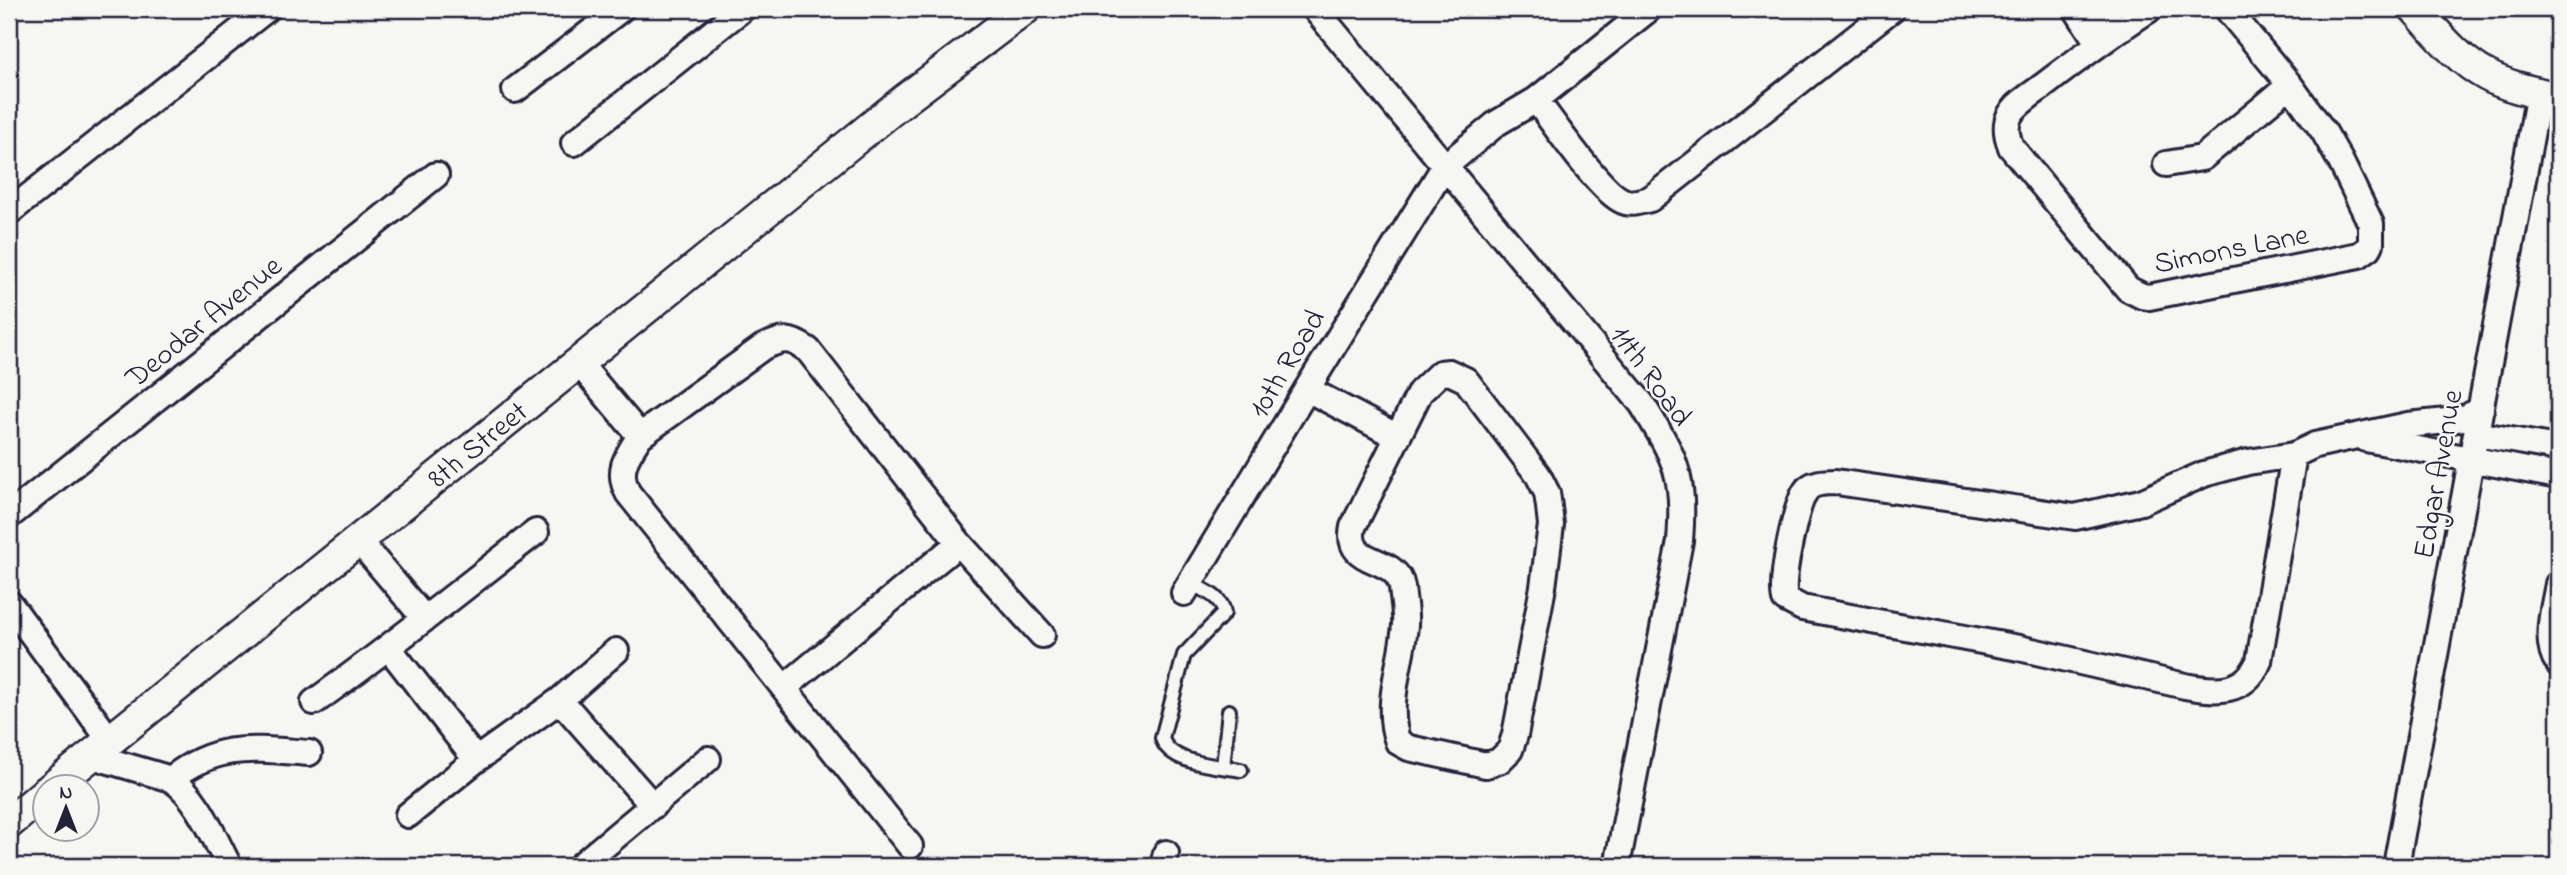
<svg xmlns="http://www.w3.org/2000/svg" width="2567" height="875" font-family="'Indie Flower',sans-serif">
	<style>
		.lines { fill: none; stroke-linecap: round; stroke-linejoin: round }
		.service-casing { stroke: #22223b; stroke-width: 18 }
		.minor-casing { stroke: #22223b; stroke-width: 30 }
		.tertiary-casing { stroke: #22223b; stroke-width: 35 }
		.service { stroke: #f6f6f2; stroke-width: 12 }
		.minor { stroke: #f6f6f2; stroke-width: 24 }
		.tertiary { stroke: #f6f6f2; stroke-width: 30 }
		.labels { text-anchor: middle; stroke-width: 5; stroke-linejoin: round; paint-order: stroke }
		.street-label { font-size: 30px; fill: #22223b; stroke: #f6f6f2 }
	</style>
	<rect width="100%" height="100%" fill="#f6f6f2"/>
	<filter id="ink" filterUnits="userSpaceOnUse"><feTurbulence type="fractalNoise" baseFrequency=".0143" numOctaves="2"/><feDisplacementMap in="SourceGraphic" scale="14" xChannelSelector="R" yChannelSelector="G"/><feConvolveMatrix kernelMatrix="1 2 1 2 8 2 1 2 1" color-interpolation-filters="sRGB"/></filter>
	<g filter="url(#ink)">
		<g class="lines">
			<defs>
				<path id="service" d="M1190,583C1203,590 1222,596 1224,613L1184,655L1162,738C1169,764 1218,766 1241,770
					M1223,767L1229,711"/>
				<path id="minor" d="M1315,9L1642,404C1676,459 1685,475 1680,541L1617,866
					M2076,9L2098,43
					M2103,9L2116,31
					M2150,9C2113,33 2078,59 2043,86C2032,94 2016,104 2010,115C2004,125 2007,137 2011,147L2128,289L2142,296L2149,297L2359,255L2369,248L2371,244V224L2341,162L2324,132L2290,85L2227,9
					M515,90L621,9
					M1536,100C1553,122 1600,192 1623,201C1631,205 1641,201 1650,199L1892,9
					M574,143L742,9
					M2166,164L2202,158L2290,85
					M9,212L267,9
					M578,362L640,436
					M1449,372L1466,380L1538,475L1547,493L1549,507L1551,525L1543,587L1515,735L1510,750L1499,761L1486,765L1409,748L1398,742C1384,705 1402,663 1405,625C1406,613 1403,599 1402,587C1397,554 1344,568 1353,527L1420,392L1440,373Z
					M1307,389L1398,437
					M2476,434L2558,448
					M2366,439L2558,476
					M2294,455L2259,661C2245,694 2216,692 2185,686L2019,648L1802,608L1785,599C1780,580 1795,509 1805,492C1811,482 1826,482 1836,482L2075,517L2141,502L2204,474L2248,462L2294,455L2315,445L2408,425L2447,421L2467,417L2481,409
					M9,516L436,175
					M359,541L424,618
					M2558,584C2554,608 2543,641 2558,663
					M1184,593L1307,389L1444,167L1497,123L1536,100L1649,9
					M9,603L109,739
					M389,648L476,760
					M785,687L959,543
					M560,700L653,806
					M314,702C390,648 462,589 536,532
					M89,755L171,779C198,796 214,838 229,866
					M171,779C218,742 253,749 309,753
					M408,815L476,760L560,700L616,651
					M910,846L628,493C616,470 627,456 640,436L763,347C784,338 789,337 808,350L959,543L1042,635
					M580,866L708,759
					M1163,866L1166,853
					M2396,866L2539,93"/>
				<path id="tertiary" d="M2415,9C2437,33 2457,59 2486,75C2508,87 2534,92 2558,98
					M51,788L903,101L1025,9
					M9,823L46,792"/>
			</defs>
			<use href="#service" class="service-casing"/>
			<use href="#minor" class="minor-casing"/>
			<use href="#tertiary" class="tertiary-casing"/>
			<use href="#service" class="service"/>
			<use href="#minor" class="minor"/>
			<use href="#tertiary" class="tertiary"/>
		</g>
	</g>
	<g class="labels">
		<g class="street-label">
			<text transform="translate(2231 248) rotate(-11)" y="10">Simons Lane</text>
			<text transform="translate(203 321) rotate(-39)" y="10">Deodar Avenue</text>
			<text transform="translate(1286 363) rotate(-59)" y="10">10th Road</text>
			<text transform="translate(1652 375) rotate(54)" y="10">11th Road</text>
			<text transform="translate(477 444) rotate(-39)" y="10">8th Street</text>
			<text transform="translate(2437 474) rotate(-80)" y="10">Edgar Avenue</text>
		</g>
	</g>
	<rect width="2567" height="875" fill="none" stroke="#f6f6f2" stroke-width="35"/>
	<rect x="18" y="18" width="2532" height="840" fill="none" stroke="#22223b" stroke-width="2.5" filter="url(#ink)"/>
	<g transform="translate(66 808)"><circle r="33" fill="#f6f6f2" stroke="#a1a1a9" stroke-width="2"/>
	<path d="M0-5L12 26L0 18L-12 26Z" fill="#22223b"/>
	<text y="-10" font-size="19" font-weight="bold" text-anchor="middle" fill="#22223b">N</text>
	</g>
</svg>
